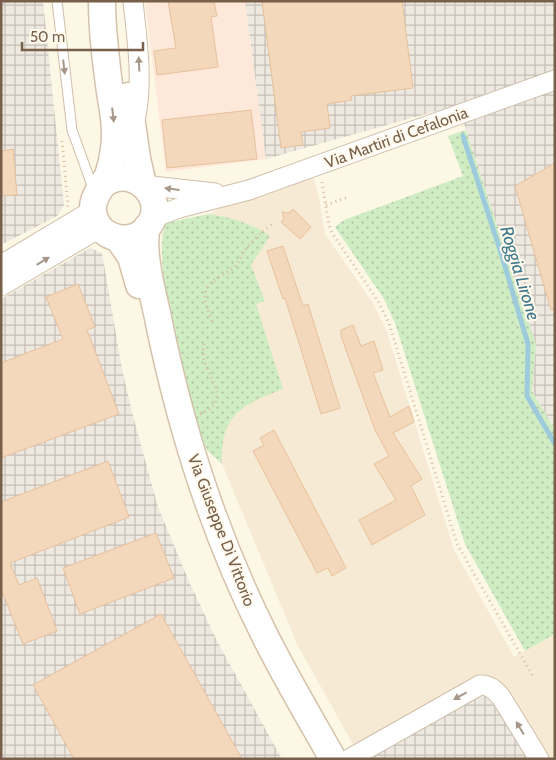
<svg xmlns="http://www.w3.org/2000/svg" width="556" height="760" font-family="Cabin,sans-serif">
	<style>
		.residential { fill: #f6ead4 }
		.commercial { fill: #fee8d9 }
		.industrial { fill: url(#industrial-grid) }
		.grass { fill: url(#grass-dots) }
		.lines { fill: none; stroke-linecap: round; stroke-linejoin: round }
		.stream { stroke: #9ecbdb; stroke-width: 5 }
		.building { fill: #f4d8bc; stroke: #e8c19b }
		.service-casing { stroke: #d0bfab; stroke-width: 11 }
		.minor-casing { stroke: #d0bfab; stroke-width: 21 }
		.secondary-casing { stroke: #d5c2ab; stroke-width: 29 }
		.path { stroke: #dabc9e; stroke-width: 3; stroke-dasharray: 1 4; stroke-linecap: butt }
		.service { stroke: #fff; stroke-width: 9 }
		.minor { stroke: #fff; stroke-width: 19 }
		.secondary { stroke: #fff; stroke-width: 26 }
		.oneway { fill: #a79789 }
		.labels { text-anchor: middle; stroke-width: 4; stroke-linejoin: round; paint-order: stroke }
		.street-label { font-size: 16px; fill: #785f49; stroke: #fffaed }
		.water-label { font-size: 18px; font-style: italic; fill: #41798d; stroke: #fffaed }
	</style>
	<defs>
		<pattern id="industrial-grid" width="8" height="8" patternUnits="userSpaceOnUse" patternTransform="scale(1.25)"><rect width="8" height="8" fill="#ede8e0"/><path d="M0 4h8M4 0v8" fill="none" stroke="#c5bfb8"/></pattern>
		<pattern id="grass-dots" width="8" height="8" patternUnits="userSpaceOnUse" patternTransform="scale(1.25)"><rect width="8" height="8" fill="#cfecc3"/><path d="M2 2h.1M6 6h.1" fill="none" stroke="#adc2a0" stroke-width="1.8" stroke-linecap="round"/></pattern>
	</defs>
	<rect width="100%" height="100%" fill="#fdf7e6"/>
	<path class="residential" d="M312,174L318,192L325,234L373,303L387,332L454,550L514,657L555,634V759L355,748L297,644L222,464L207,448L199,427L161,247L162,234L166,223L209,214L243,198Z"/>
	<path class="commercial" d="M145,1H245L266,159L166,172Z"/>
	<path class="industrial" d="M1,1H43L64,205L57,216L1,245Z
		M245,1H555V430L532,391L536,345L458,105L266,159Z
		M90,248L102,253L122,369L133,416L158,507L188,579L217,641L282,759H1V299Z
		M481,691L490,693L532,759H361Z"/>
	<path class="grass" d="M466,130L536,345L532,391L555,430V634L525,651L465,544L395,323L384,299L335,227L344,220L463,176L448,136Z
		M209,214C234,218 248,222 270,236L251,265L265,301L256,304L283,389C241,405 220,415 222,464C217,459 210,454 206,448C199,435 196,418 192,404C179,361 152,264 166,223Z"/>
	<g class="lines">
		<path class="stream" d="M463,136L501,253L528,344L527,396L555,444"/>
	</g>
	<path class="building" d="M168,1H214L217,16L211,17L218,67L157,75L154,51L176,48Z
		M262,1H402L413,88L351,96L352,100L327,104L330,128L301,132L303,145L281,148Z
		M251,110L257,159L167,168L162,120Z
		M13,149L17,195L1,196V151Z
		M555,163V309L551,310L515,186Z
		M293,209L311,227L300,239L281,222L284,219L282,212L289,213Z
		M283,246L303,306L308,304L340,408L321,414L285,298L283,299L267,251Z
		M78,284L95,327L87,330L119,414L1,458V363L63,339L46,297Z
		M353,325L361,346L374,341L383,370L373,373L390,417L409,406L414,422L393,433L422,479L411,486L425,515L372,545L359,520L396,500L374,464L389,456L375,430L341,336V330Z
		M274,430L346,568L332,576L328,568L317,573L253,451L264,445L260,438Z
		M108,461L129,517L10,563L19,585L37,578L57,631L23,644L1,589V502Z
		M156,533L174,578L80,614L63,568Z
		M161,614L242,759H74L33,685Z"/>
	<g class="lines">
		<defs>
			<path id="service" d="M57,1L72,130L94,191"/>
			<path id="minor" d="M133,1C137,40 143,78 136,116
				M143,185L215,193
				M152,218L179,208L249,190L555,80
				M1,265L93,210
				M1,286L100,228
				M349,759L480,685C489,684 495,690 501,697L539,759"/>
			<path id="secondary" d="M128,96L137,158L143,185
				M99,189C127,157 174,199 146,229C130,246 101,239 94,217C89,200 101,189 108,175C111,167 113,158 114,149C117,130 113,111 110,92C106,62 102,32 102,1
				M147,227C141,249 152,291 157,313C179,424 214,535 265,636C286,678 310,718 333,759
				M118,238L131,257L139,285"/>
		</defs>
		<use href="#service" class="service-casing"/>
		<use href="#minor" class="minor-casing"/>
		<use href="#secondary" class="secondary-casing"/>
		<path class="path" d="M62,141L68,204L67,207
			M322,182L329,225L332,233L378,301L389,323L457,544L534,678
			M326,205L346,198
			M212,321C210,313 204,304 205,295C207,280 222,277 232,269C239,264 240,257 245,250C252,240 263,232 273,223
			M200,414C240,398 196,372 204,344"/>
		<use href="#service" class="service"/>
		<use href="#minor" class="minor"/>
		<use href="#secondary" class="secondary"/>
	</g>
	<defs><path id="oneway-solid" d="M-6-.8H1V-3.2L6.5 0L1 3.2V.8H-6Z" transform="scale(1.25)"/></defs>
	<g class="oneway">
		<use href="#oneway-solid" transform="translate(139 64) rotate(-93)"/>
		<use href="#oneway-solid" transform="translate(64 67) rotate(83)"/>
		<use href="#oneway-solid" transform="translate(113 115) rotate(83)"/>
		<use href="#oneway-solid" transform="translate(172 189) rotate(-173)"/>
		<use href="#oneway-solid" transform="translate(43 261) rotate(-31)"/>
		<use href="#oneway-solid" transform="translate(460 696) rotate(151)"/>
		<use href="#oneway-solid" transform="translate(520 728) rotate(-121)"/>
	</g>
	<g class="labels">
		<g class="street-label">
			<text transform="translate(396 137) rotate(-20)" y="6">Via Martiri di Cefalonia</text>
			<text transform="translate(222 530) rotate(69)" y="6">Via Giuseppe Di Vittorio</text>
		</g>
		<g class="water-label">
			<text transform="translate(520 273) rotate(73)" y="6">Roggia Lirone</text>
		</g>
	</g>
	<rect width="556" height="760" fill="none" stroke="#785f49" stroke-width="5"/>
	<path d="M22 42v8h121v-8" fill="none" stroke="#785f49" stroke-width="2.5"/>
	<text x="30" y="42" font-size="15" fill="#785f49" stroke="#fffaed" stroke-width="4" paint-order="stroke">50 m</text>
</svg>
